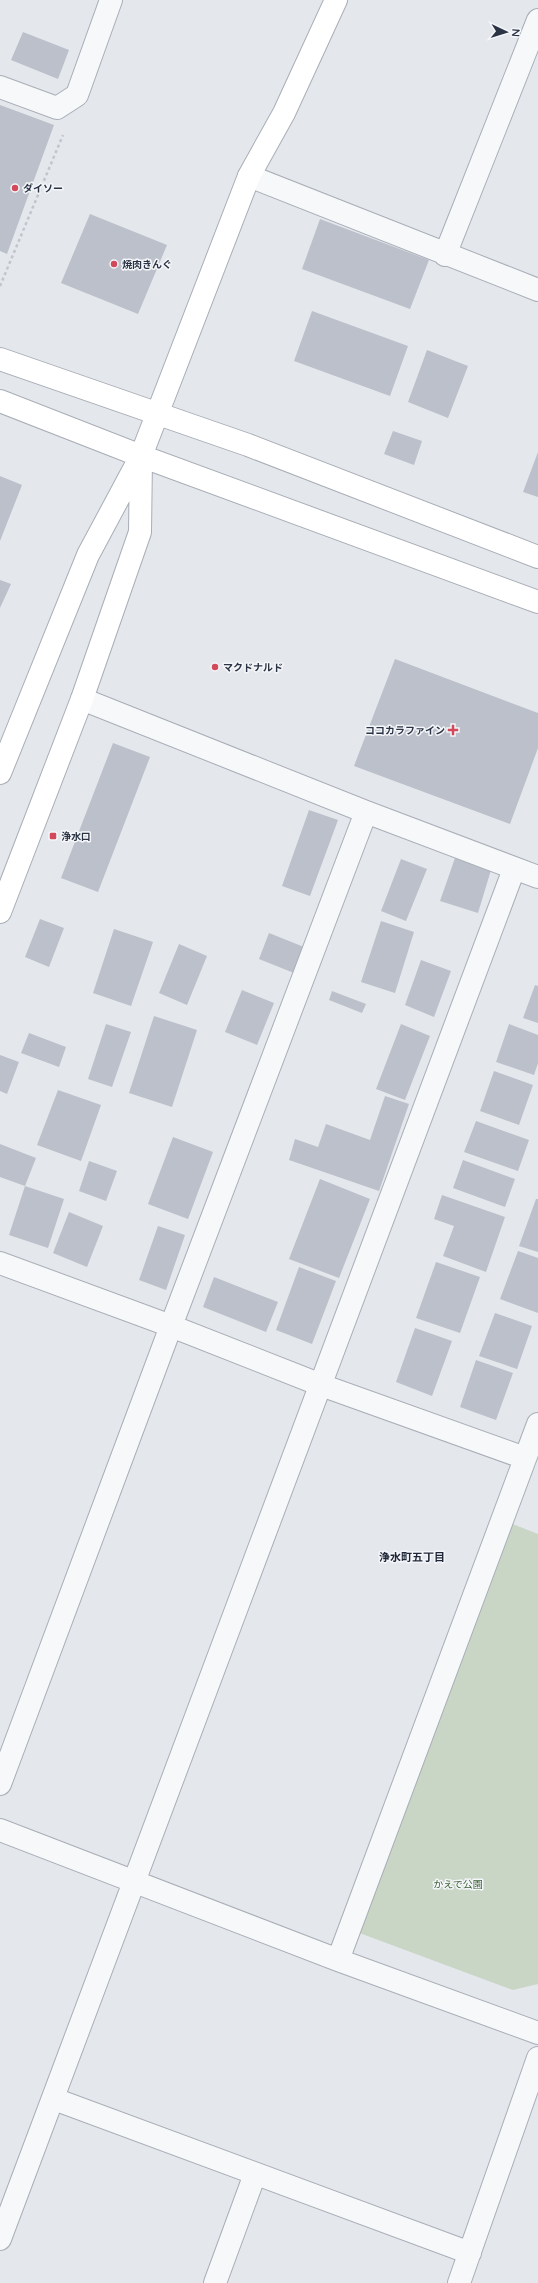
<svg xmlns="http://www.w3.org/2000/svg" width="538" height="2283" font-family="Quicksand,'Noto Sans JP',sans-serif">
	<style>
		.green { fill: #c9d6c5 }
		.building { fill: #bbc0ca }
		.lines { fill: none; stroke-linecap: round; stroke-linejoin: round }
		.street-casing { stroke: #a9aeb7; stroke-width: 24 }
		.secondary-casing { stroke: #a9aeb7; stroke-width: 24 }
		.path { stroke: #c2c5cb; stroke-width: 2.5; stroke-dasharray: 3 3; stroke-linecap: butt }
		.street { stroke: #f7f8fa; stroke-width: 22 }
		.secondary { stroke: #fff; stroke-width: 22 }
		.poi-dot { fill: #d1495b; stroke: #f4f6f9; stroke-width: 1.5 }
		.labels { text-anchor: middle; stroke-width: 3; stroke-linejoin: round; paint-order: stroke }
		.poi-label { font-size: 10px; font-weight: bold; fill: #2b3445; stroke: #f4f6f9; text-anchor: start }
		.park-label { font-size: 10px; fill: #3f6138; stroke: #f4f6f9 }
		.neighbourhood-label { font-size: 11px; font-weight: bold; fill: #1d2536; stroke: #f4f6f9 }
	</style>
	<rect width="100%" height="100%" fill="#e4e7ec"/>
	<path class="green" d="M510,1523L538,1534V1984L513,1990L354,1931Z"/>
	<path class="building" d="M23,32L69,50L58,79L11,60Z
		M0,105L54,125L7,254L0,251Z
		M90,214L167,245L138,314L61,283Z
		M320,219L429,260L410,309L302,269Z
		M312,311L408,346L390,396L294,361Z
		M427,350L468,366L448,418L408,402Z
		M393,431L422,441L414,465L384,454Z
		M538,452V497L523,492Z
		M0,476L22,485L0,541Z
		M0,580L11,584L0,608Z
		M395,659L538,713V748L510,824L354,766Z
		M113,743L150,757L98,892L61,878Z
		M309,810L338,820L310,896L282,886Z
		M455,858L491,870L478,913L440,901Z
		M401,859L427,869L406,921L381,911Z
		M40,919L64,928L49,967L25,957Z
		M381,921L414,932L395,993L361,982Z
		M114,929L153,942L131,1006L93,993Z
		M269,933L304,947L294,973L259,959Z
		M179,944L207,956L187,1005L159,993Z
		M421,960L451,971L434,1017L405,1005Z
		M535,985L538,986V1023L523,1018Z
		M242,990L274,1003L257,1045L225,1032Z
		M332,991L366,1004L362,1013L329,1000Z
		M154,1016L197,1030L172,1107L129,1093Z
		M106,1024L131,1032L112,1087L88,1079Z
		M401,1024L430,1036L405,1100L376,1089Z
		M509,1024L538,1035V1063L534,1075L496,1062Z
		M29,1033L66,1047L59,1067L21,1053Z
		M0,1055L19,1062L7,1094L0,1091Z
		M494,1071L533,1085L519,1125L480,1111Z
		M58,1090L101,1105L81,1161L37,1145Z
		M385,1096L409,1104L379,1191L289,1160L295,1139L318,1147L326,1124L370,1140Z
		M476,1121L529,1140L518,1171L464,1152Z
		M173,1137L213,1152L188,1219L148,1204Z
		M0,1144L36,1158L25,1186L0,1177Z
		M463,1160L515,1179L505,1207L453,1188Z
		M89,1161L117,1171L106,1201L79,1191Z
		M320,1179L370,1199L339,1278L289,1259Z
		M25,1186L64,1199L48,1248L9,1235Z
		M442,1195L505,1217L486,1272L443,1256L454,1226L434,1219Z
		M536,1199H538V1252L519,1246Z
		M69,1212L103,1226L87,1267L53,1253Z
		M158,1226L185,1235L166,1290L139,1280Z
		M518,1251L538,1258V1313L500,1299Z
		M436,1262L480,1277L460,1333L416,1318Z
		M299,1267L336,1281L312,1344L276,1330Z
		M214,1277L278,1302L266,1332L203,1307Z
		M495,1313L532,1326L517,1369L479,1356Z
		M415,1328L452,1341L432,1396L396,1382Z
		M476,1360L513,1373L496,1420L460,1407Z"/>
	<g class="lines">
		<defs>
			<path id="street" d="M0,87L57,108L77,95L111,0
				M249,176L538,290
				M445,255L538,20
				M82,699L366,812L538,877
				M0,1263L171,1326L321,1385L525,1458
				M0,1784L171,1326L366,812
				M0,1830L338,1960L538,2033
				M338,1960L538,1424
				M54,2099L470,2253
				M0,2239L514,869
				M215,2283L255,2174
				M459,2283L538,2058"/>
			<path id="secondary" d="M0,359L248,445L538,557
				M0,401L141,456L538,602
				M0,773L88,555L141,456L249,176L284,113L336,0
				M0,912L82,699L140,532L141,459"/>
		</defs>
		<use href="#street" class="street-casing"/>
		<use href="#secondary" class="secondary-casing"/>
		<path class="path" d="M0,286L63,135"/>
		<use href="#street" class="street"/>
		<use href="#secondary" class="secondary"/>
	</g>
	<g class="poi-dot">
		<circle cx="15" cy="188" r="4"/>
		<circle cx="114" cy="264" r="4"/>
		<circle cx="215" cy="667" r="4"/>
		<path d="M451 724h4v4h4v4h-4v4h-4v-4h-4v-4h4z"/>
		<rect x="49" y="832" width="8" height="8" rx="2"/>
	</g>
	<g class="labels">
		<g class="poi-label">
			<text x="23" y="192">ダイソー</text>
			<text x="122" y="268">焼肉きんぐ</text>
			<text x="223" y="671">マクドナルド</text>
			<text x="445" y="734" text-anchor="end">ココカラファイン</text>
			<text x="61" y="840">浄水口</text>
		</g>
		<g class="park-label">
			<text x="458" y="1888">かえで公園</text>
		</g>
		<g class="neighbourhood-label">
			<text x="412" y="1561">浄水町五丁目</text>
		</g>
	</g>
	<g transform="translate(506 32) rotate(94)" stroke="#f4f6f9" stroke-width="3" paint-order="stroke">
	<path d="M0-3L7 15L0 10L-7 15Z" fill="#2b3445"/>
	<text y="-6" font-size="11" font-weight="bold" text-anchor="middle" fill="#2b3445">N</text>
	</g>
</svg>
